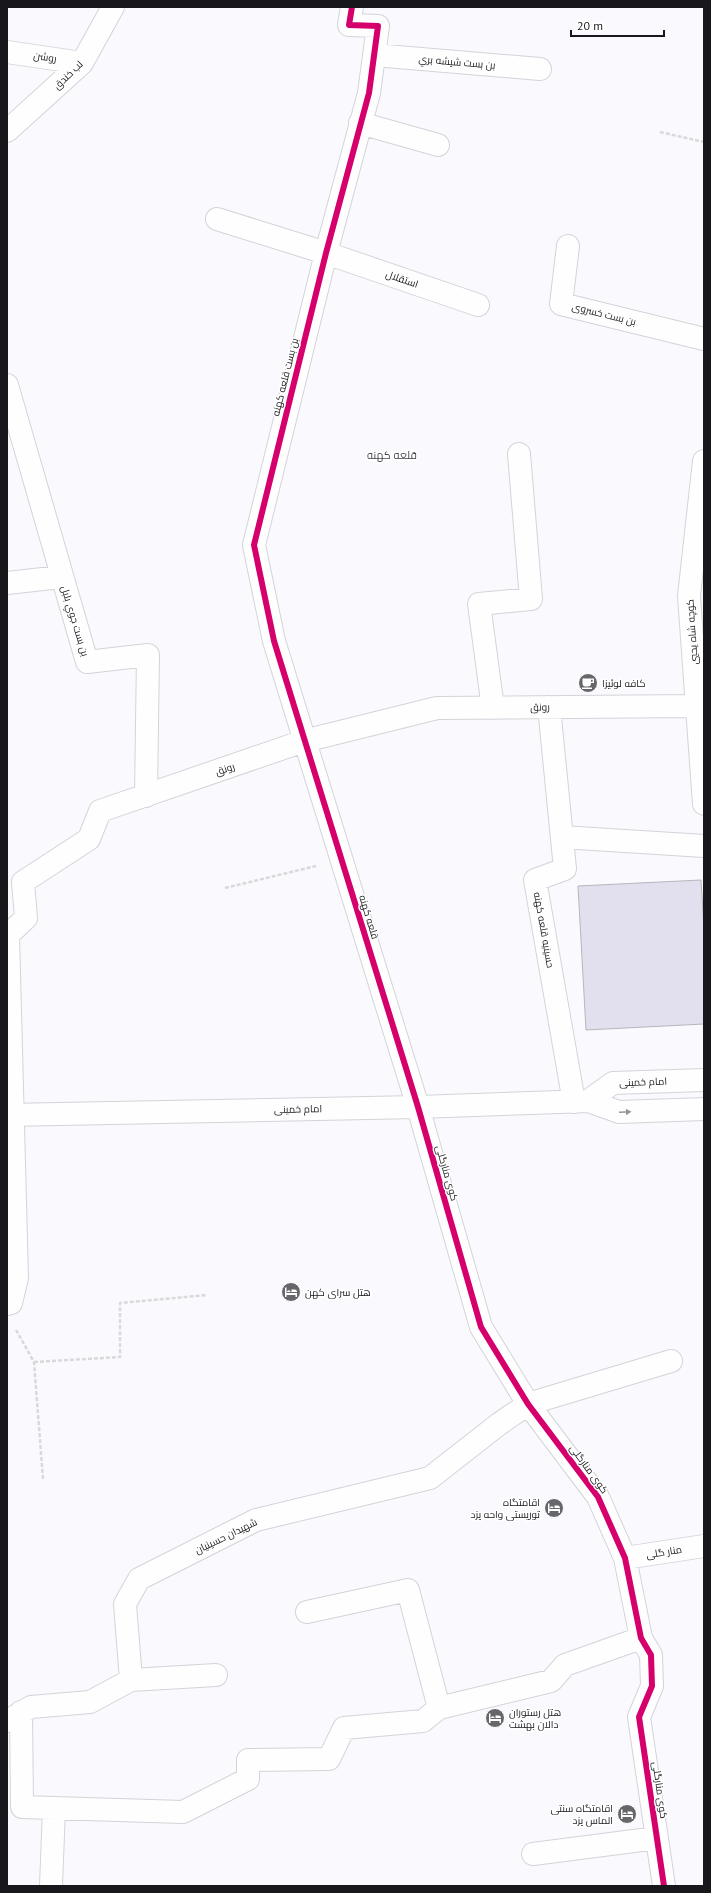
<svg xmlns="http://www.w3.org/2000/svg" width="711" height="1893" viewBox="0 0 711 1893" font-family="'PT Sans',Cairo,sans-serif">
	<rect width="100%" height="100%" fill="#faf9fe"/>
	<path fill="#e2e0ef" stroke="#b7b6bb" d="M701 880 704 928V1024L586 1030 578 886Z"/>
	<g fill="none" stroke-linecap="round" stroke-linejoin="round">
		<g stroke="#d4d3d8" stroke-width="24">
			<path id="minor" d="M352 7 349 25 378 26 369 93 326 253 254 545 274 641 418 1107 481 1327 528 1404 598 1497 625 1558 641 1638 651 1655 652 1686 639 1717 664 1886
				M7 52 82 63
				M374 55 540 69
				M360 123 438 145
				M7 131 82 63 113 7
				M217 219 326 253 478 305
				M568 246 561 304 704 339
				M7 385 87 662 148 655 146 796
				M704 461 689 596 704 804
				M7 583 61 577
				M549 707 565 869 535 880 574 1102
				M493 708 479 604 531 599 519 454
				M562 837 704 846
				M7 1304 11 1303 17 1278 8 935 26 918 23 882 89 839 100 811 304 741 437 708 697 706
				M625 1558 704 1546
				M307 1612 408 1590 439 1708
				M131 1680 216 1675
				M21 1712 22 1807 183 1812 248 1779V1760L329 1759 344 1728 423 1721 439 1708 551 1681 565 1665 641 1638
				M7 1721 31 1707 90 1702 131 1680 125 1604 139 1579 256 1520 430 1478 499 1424 528 1404 671 1361
				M533 1854 657 1838
				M51 1886 54 1808"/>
		</g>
		<g stroke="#d4d3d8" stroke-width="24">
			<path id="major" d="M588 1101 613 1083 704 1080
				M7 1115 418 1107 588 1101 619 1112 704 1109"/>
		</g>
		<path stroke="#d9d9da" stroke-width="2.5" stroke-dasharray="4 2" stroke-linecap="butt" d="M660 132 704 142
			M225 888 316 866
			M16 1330 34 1362 43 1479
			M34 1362 120 1357V1303L207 1295"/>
		<use href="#minor" stroke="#fefeff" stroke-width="22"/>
		<use href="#major" stroke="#fefeff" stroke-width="22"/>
		<g stroke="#fff" stroke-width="8">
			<path id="cycleway" d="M352 7 349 25 378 26 369 93 326 253 254 545 274 641 418 1107 481 1327 528 1404 598 1497 625 1558 641 1638 651 1655 652 1686 639 1717 664 1886"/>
		</g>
		<use href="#cycleway" stroke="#d6006c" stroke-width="6"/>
	</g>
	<defs><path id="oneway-solid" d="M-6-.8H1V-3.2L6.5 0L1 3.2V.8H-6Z"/></defs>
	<use fill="#969698" href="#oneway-solid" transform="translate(625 1112) rotate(-2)"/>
	<defs>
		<g id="cafe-disc" transform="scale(1)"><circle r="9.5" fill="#67666a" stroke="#fff"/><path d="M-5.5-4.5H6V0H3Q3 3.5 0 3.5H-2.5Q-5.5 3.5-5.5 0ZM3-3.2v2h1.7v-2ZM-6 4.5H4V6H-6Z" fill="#fff"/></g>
		<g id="hotel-disc" transform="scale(1)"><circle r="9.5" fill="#67666a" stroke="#fff"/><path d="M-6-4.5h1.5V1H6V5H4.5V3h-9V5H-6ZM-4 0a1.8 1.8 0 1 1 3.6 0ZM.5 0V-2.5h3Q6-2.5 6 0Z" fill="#fff"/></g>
	</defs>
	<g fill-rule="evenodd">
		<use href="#cafe-disc" x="588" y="683"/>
		<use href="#hotel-disc" x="291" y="1292"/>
		<use href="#hotel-disc" x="554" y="1508"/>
		<use href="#hotel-disc" x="495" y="1718"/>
		<use href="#hotel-disc" x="627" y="1814"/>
	</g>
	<g text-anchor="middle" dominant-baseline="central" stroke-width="3" stroke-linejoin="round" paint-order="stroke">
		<g font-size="10" fill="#18171b" stroke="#fff">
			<text transform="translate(45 57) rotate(8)">روشن</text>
			<text transform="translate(457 62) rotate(5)">بن بست شيشه بري</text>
			<text transform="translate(68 75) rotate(-44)">لب خندق</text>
			<text transform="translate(402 279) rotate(19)">استقلال</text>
			<text transform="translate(604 314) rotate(14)">بن بست خسروی</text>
			<text transform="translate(285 377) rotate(-76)">بن بست قلعه کهنه</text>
			<text transform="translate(75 621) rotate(73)">بن بست جوي بلبل</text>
			<text transform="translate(692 632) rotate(-94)">کوچه شاه يحيي</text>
			<text transform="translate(540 707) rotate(-1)">رونق</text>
			<text transform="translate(225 769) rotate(-19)">رونق</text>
			<text transform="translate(369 917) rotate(73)">قلعه کهنه</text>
			<text transform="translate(544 930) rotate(80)">حسينيه قلعه کهنه</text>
			<text transform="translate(643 1082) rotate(-2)">امام خمینی</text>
			<text transform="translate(298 1109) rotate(-1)">امام خمینی</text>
			<text transform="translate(447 1173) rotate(74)">کوی منارگلی</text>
			<text transform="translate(589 1469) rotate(54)">کوی منارگلی</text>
			<text transform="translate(226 1536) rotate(-26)">شهیدان حسینیان</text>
			<text transform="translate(664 1552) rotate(-9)">منار گلی</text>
			<text transform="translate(660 1790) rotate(82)">کوی منارگلی</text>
		</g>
		<g font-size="10" fill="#18171b" stroke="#fff" text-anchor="start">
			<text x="602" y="683">کافه لوئیزا</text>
			<text x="305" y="1292">هتل سرای کهن</text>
			<text x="540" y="1502" text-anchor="end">اقامتگاه<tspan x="540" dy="12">توریستی واحه یزد</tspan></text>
			<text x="509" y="1712">هتل رستوران<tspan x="509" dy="12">دالان بهشت</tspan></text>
			<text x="613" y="1808" text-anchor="end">اقامتگاه سنتی<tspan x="613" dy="12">الماس یزد</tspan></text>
		</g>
		<g font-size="11" fill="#46454e" stroke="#fff">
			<text x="392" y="455">قلعه کهنه</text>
		</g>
	</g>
	<rect width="711" height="1893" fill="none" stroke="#18171b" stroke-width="16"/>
	<path d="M571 30v6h93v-6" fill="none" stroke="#18171b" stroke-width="2"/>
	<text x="577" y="30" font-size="12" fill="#18171b" stroke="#ffffff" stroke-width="3" paint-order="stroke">20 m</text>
</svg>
